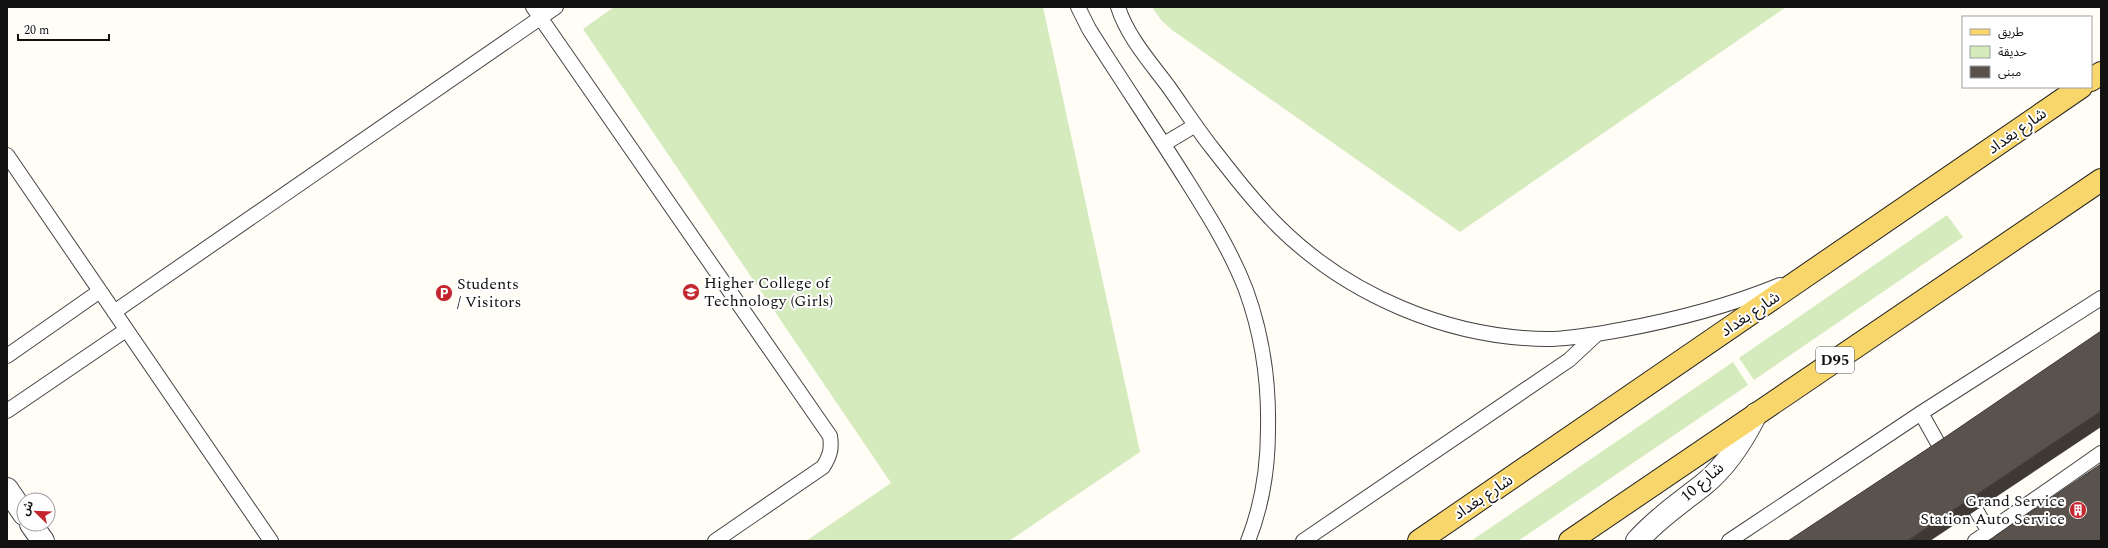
<svg xmlns="http://www.w3.org/2000/svg" width="2108" height="548" viewBox="0 0 2108 548" font-family="Spectral,'Noto Sans Arabic',serif">
	<rect width="100%" height="100%" fill="#fffdf5"/>
	<path fill="#d5ebbd" d="M614 7H1043L1140 452 1009 541H806L891 483 583 29Z
		M1152 7H1786L1460 232 1172 30 1161 20Z
		M1947 215 1963 237 1754 380 1739 358Z
		M1733 362 1748 385 1518 541H1471Z"/>
	<g fill="none" stroke-linecap="round" stroke-linejoin="round">
		<g stroke="#444" stroke-width="16">
			<path id="service" d="M533 7 830 436C832 449 830 456 823 467L715 541
				M1078 7 1089 29C1121 80 1155 130 1187 181 1209 216 1231 251 1246 290 1262 334 1269 382 1268 429 1268 467 1262 506 1248 541
				M1118 7C1127 36 1150 62 1168 86 1183 107 1197 129 1213 149 1234 176 1255 203 1279 227 1349 296 1449 338 1547 339 1571 339 1596 334 1620 330 1675 320 1729 306 1780 285
				M1164 144 1194 126
				M7 155 271 541
				M114 312 556 7
				M7 356 100 291
				M7 411 126 330
				M1921 413 1944 454
				M1976 510 1989 532
				M1303 541 1569 360 1597 334
				M1729 541 1921 413 2101 298
				M1975 541 2101 453"/>
		</g>
		<g stroke="#444" stroke-width="24">
			<path id="minor" d="M7 489 24 514
				M31 524 43 541"/>
		</g>
		<g stroke="#444" stroke-width="24">
			<path id="tertiary" d="M1637 541C1657 519 1680 503 1703 485 1727 466 1743 440 1756 414"/>
		</g>
		<g stroke="#222" stroke-width="24">
			<path id="primary" d="M2091 80 2101 73
				M1419 541 2081 87
				M1570 541 2101 180"/>
		</g>
		<use href="#service" stroke="#fff" stroke-width="14"/>
		<use href="#minor" stroke="#fff" stroke-width="22"/>
		<use href="#tertiary" stroke="#fff" stroke-width="22"/>
		<use href="#primary" stroke="#f9d66b" stroke-width="22"/>
	</g>
	<path fill="#3f3936" d="M2101 411V427L1930 541H1907Z"/>
	<path fill="#5a524d" stroke="#3f3936" d="M2101 331V411L1907 541H1788L1944 438Z
		M2101 464V541H1988Z"/>
	<defs>
		<g id="university-disc" transform="scale(0.9)"><circle r="9.5" fill="#c4262e" stroke="#fff"/><path d="M0-5L7-2L0 1L-7-2ZM-4 1L0 2.5L4 1V4Q0 6-4 4Z" fill="#fff"/></g>
		<g id="parking-disc" transform="scale(0.9)"><circle r="9.5" fill="#c4262e" stroke="#fff"/><path d="M-3.5-5.5H1a3.5 3.5 0 0 1 0 7H-1V5.5H-3.5ZM-1-3.4V-.6H.8a1.4 1.4 0 0 0 0-2.8Z" fill="#fff"/></g>
		<g id="building-disc" transform="scale(0.9)"><circle r="9.5" fill="#c4262e" stroke="#fff"/><path d="M-4-6H4V6H1V3H-1V6H-4ZM-2.5-4.3h1.7v1.8h-1.7ZM.8-4.3h1.7v1.8H.8ZM-2.5-1h1.7V.8h-1.7ZM.8-1h1.7V.8H.8Z" fill="#fff"/></g>
	</defs>
	<g fill-rule="evenodd">
		<use href="#university-disc" x="691" y="292"/>
		<use href="#parking-disc" x="444" y="293"/>
		<use href="#building-disc" x="2078" y="510"/>
	</g>
	<g text-anchor="middle" dominant-baseline="central" stroke-width="4" stroke-linejoin="round" paint-order="stroke">
		<rect fill="#fff" stroke="#585858" stroke-width="1" x="1816" y="347" width="38" height="26" rx="3"/>
		<g font-size="15" font-weight="bold" fill="#111">
			<text x="1835" y="360">D95</text>
		</g>
		<g font-size="16" fill="#111" stroke="#fff">
			<text transform="translate(2017 131) rotate(-35)">شارع بغداد</text>
			<text transform="translate(1750 314) rotate(-34)">شارع بغداد</text>
			<text transform="translate(1702 482) rotate(-41)">شارع 10</text>
			<text transform="translate(1483 497) rotate(-34)">شارع بغداد</text>
		</g>
		<g font-size="16" fill="#111" stroke="#fff" text-anchor="start">
			<text x="704" y="283">Higher College of<tspan x="704" dy="18">Technology (Girls)</tspan></text>
			<text x="457" y="284">Students<tspan x="457" dy="18">/ Visitors</tspan></text>
			<text x="2065" y="501" text-anchor="end">Grand Service<tspan x="2065" dy="18">Station Auto Service</tspan></text>
		</g>
	</g>
	<rect width="2108" height="548" fill="none" stroke="#111111" stroke-width="16"/>
	<rect x="1962" y="16" width="130" height="72" fill="#ffffff" stroke="#a0a0a0"/>
	<rect x="1970" y="29" width="20" height="6" fill="#f9d66b" stroke="#a0a0a0"/>
	<text x="1998" y="36" font-size="12" fill="#111111">طريق</text>
	<rect x="1970" y="46" width="20" height="12" fill="#d5ebbd" stroke="#a0a0a0"/>
	<text x="1998" y="56" font-size="12" fill="#111111">حديقة</text>
	<rect x="1970" y="66" width="20" height="12" fill="#5a524d" stroke="#a0a0a0"/>
	<text x="1998" y="76" font-size="12" fill="#111111">مبنى</text>
	<g transform="translate(36 512) rotate(293)"><circle r="19" fill="#ffffff" stroke="#a0a0a0"/>
	<path d="M0-3L7 15L0 10L-7 15Z" fill="#c4262e"/>
	<text y="-6" font-size="11" font-weight="bold" text-anchor="middle" fill="#111111">ش</text>
	</g>
	<path d="M18 34v6h91v-6" fill="none" stroke="#111111" stroke-width="2"/>
	<text x="24" y="34" font-size="12" fill="#111111" stroke="#ffffff" stroke-width="3" paint-order="stroke">20 m</text>
</svg>
